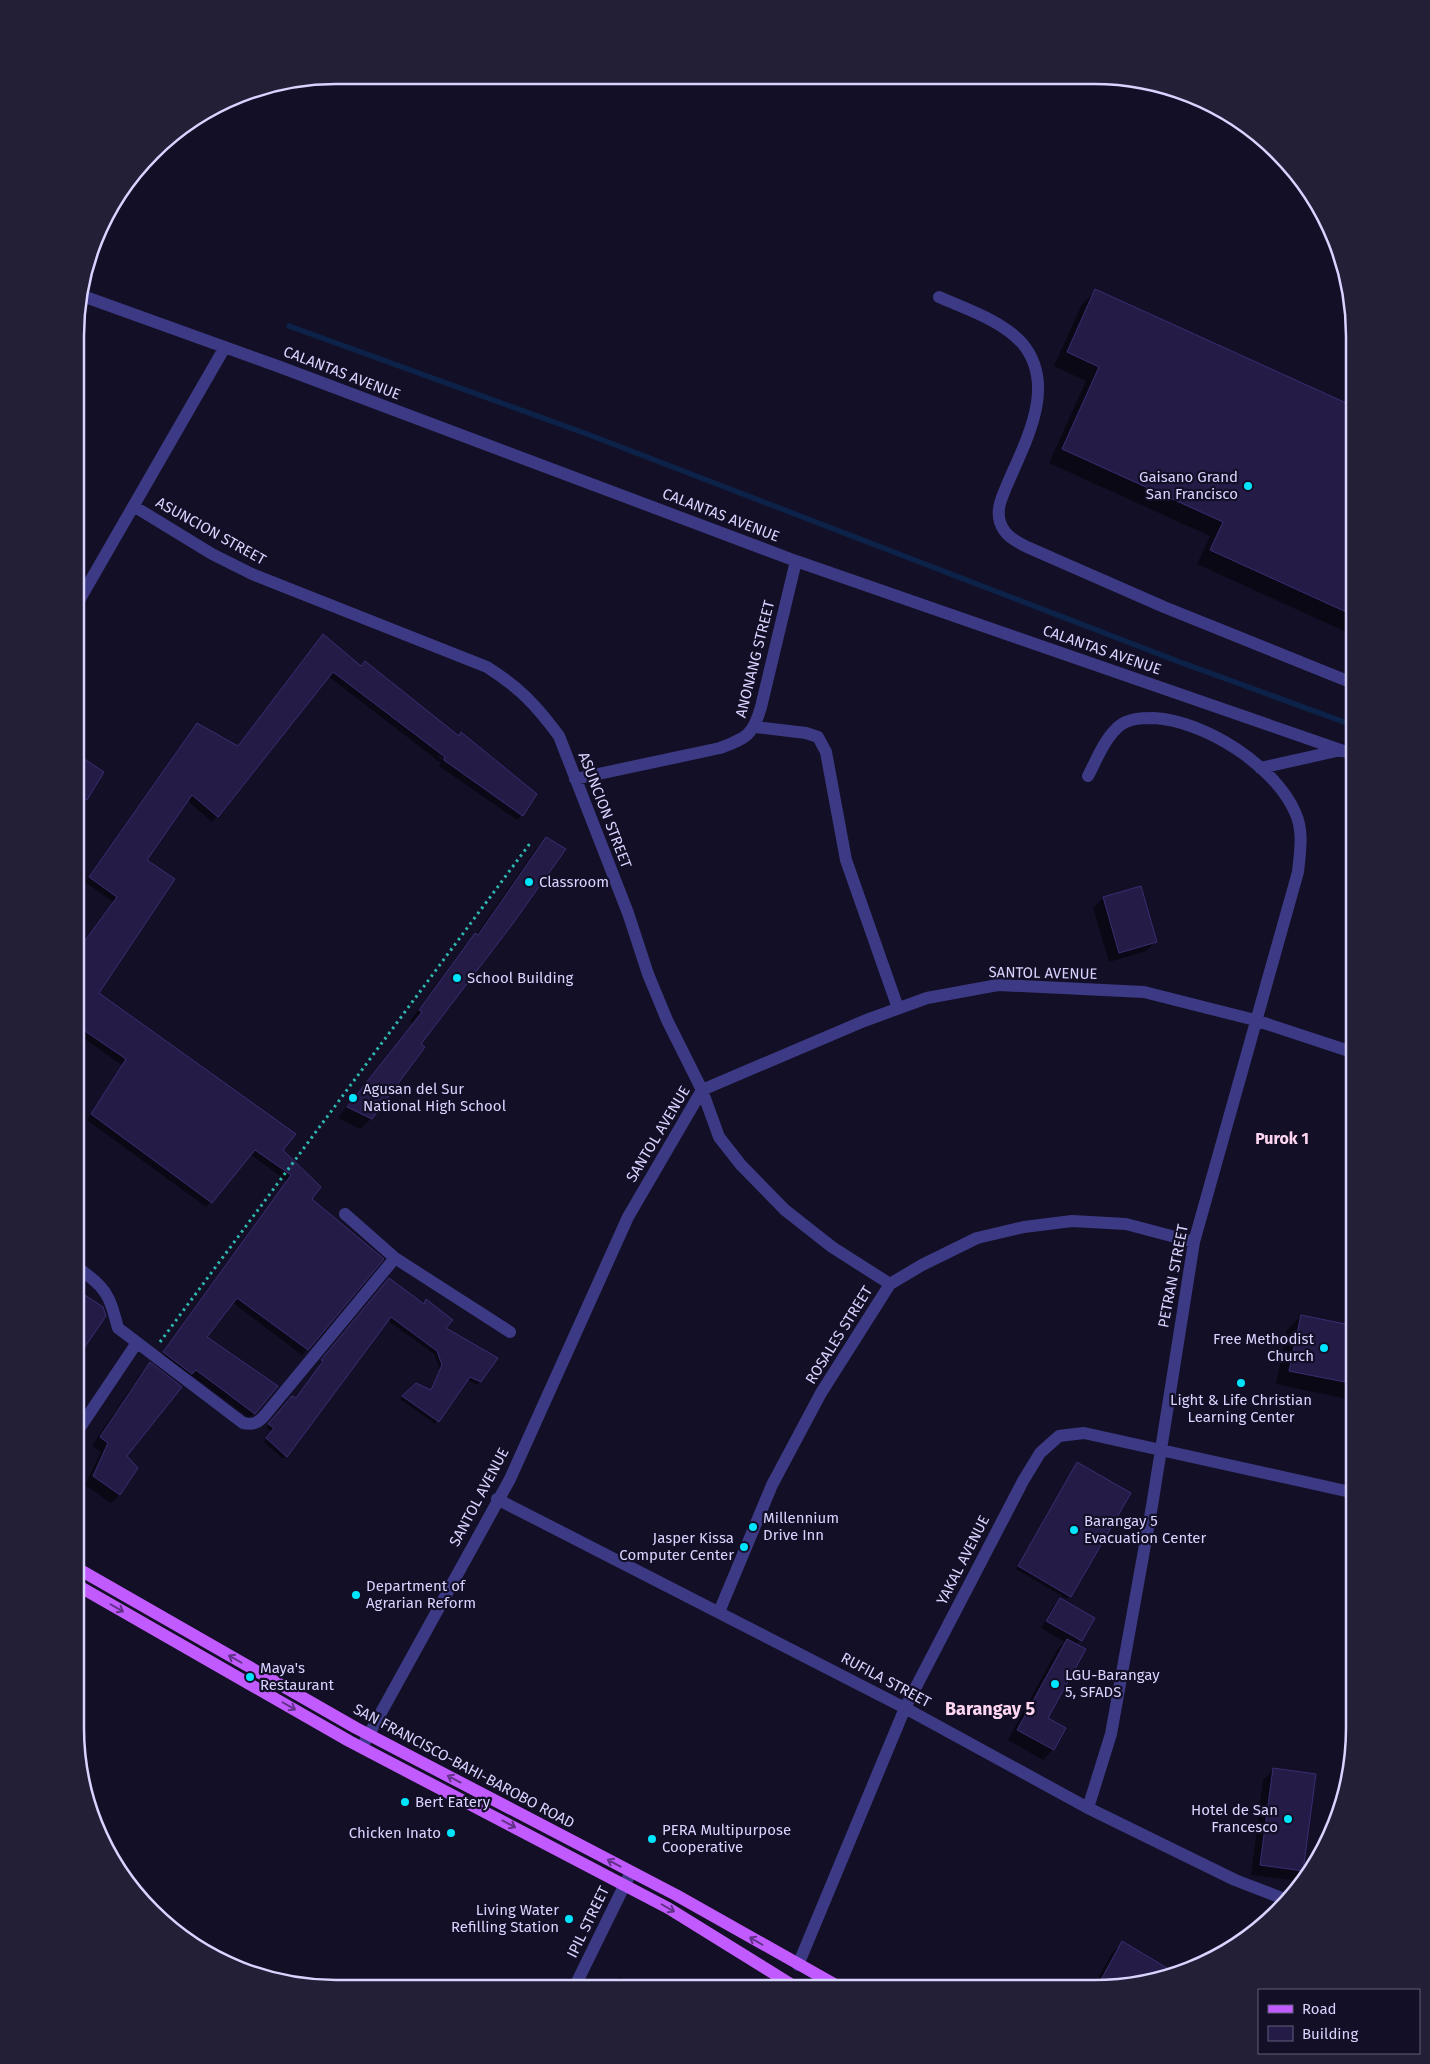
<svg xmlns="http://www.w3.org/2000/svg" width="1430" height="2064" viewBox="0 0 1430 2064" font-family="'Fira Sans',sans-serif">
	<rect width="100%" height="100%" fill="#130f26"/>
	<path fill="#0007" d="M1096 291 1355 408V636L1197 564 1210 536 1049 463 1086 381 1054 366 1082 304Z
		M323 635 523 814 439 755 438 757 521 816 517 820 439 766 441 763 328 676 217 816 212 822 187 800 145 860 97 993 281 1150 310 1199 382 1259 302 1355 232 1302 205 1337 254 1413 249 1418 190 1374 186 1378 159 1358 287 1181 250 1154 206 1207 87 1120 122 1065 76 1033V953L113 902 85 882 192 729 197 724 237 747Z
		M77 756 102 772 86 800 80 806 76 804Z
		M547 839 420 1045 424 1047 371 1119 360 1129 338 1118 413 1023 410 1021 465 945 476 935 536 849Z
		M1140 887 1156 941 1146 951 1109 962 1093 908 1103 898Z
		M386 1283 423 1305 426 1301 444 1328 496 1359 477 1385 467 1379 435 1424 400 1399 416 1385 430 1391 440 1369 434 1354 387 1320 283 1459 264 1442 272 1432 266 1427 289 1400H295L321 1365 319 1364Z
		M76 1291 102 1308 76 1355Z
		M1301 1316 1355 1327V1398L1352 1400 1276 1384 1287 1330Z
		M150 1364 125 1456 136 1468 119 1495 111 1503 85 1485 101 1452 92 1446 142 1372Z
		M1075 1467 1070 1596 1067 1599 1016 1569Z
		M1060 1599 1093 1618 1076 1645 1047 1719 1053 1749 1043 1760 1008 1740 1057 1650 1065 1642 1041 1628 1053 1606Z
		M1274 1769 1302 1870 1292 1880 1251 1875 1263 1780Z
		M1122 1943 1176 1975 1161 1980 1092 1989 1112 1953Z
		M619 1977 639 1988H609Z"/>
	<g fill="none" stroke-linecap="round" stroke-linejoin="round">
		<path stroke="#0c2248" stroke-width="5.5" d="M289 326 587 434 1177 661 1355 726"/>
	</g>
	<path fill="#241b47" stroke="#3b2d73" d="M1095 289 1355 407V616L1210 550 1223 522 1062 449 1099 367 1067 352Z
		M323 634 361 666 365 661 459 736 461 732 537 794 523 816 444 760 445 757 333 672 218 817 192 795 147 860 175 879 99 993 296 1134 283 1150 321 1187 312 1199 384 1259 308 1350 237 1298 207 1337 278 1386 255 1414 196 1370 192 1374 163 1352 291 1175 255 1150 212 1203 91 1114 126 1059 76 1025V953L117 897 89 877 197 723 238 746Z
		M77 754 104 772 87 800 76 793Z
		M546 837 566 849 511 926 421 1044 425 1047 372 1119 347 1107 422 1012 419 1010 475 933 478 935Z
		M1141 886 1157 942 1119 953 1103 897Z
		M389 1278 424 1304 426 1299 453 1320 446 1328 498 1358 481 1382 470 1377 439 1422 402 1396 416 1383 431 1390 442 1365 437 1351 391 1317 287 1457 266 1438 274 1428 268 1424 292 1396 296 1398 323 1361 321 1360Z
		M76 1289 103 1307 106 1316 76 1360Z
		M1301 1315 1355 1326V1384L1289 1371Z
		M150 1362 182 1387 127 1456 138 1468 120 1495 93 1476 108 1443 100 1437Z
		M1077 1462 1131 1493 1071 1597 1018 1566Z
		M1060 1598 1095 1618 1082 1641 1046 1621Z
		M1067 1639 1086 1649 1048 1718 1066 1728 1054 1750 1017 1730Z
		M1273 1768 1316 1774 1303 1871 1260 1865Z
		M1122 1941 1177 1974 1161 1980 1096 1989Z"/>
	<g fill="none" stroke-linecap="round" stroke-linejoin="round">
		<path stroke="#2fb8b0" stroke-width="3" stroke-dasharray="2.5 4" stroke-linecap="butt" d="M160 1342 531 842"/>
		<path stroke="#3d3a85" stroke-width="12" d="M80 295 280 367 796 561 1355 755
			M939 297C966 309 1001 320 1022 343 1058 386 1025 442 1007 485 1002 497 996 509 1000 522 1004 535 1015 541 1027 547L1164 607 1355 684
			M135 507 212 554 252 574 487 667C520 688 536 705 559 736L628 913 648 974 667 1020 702 1090 719 1137 741 1165 785 1210 832 1247 890 1284
			M77 604 225 347
			M755 727 806 733 818 737 826 752 846 860 898 1008
			M1260 768 1341 750
			M575 779 720 748C747 738 753 735 761 707L796 561
			M345 1214 395 1258 510 1332
			M76 1266C107 1290 108 1291 118 1328L243 1423C254 1425 258 1423 265 1415L395 1258
			M75 1435 136 1344
			M497 1499 905 1708 1088 1808 1235 1880 1287 1900
			M719 1612 772 1485 821 1393 890 1284 922 1265 977 1238 1024 1227 1072 1221 1126 1224 1194 1242
			M362 1747 510 1479 628 1217 702 1090 864 1021 927 998 998 985 1144 992 1255 1020 1355 1053
			M1088 1808 1111 1734 1152 1506 1194 1242 1298 872C1300 852 1304 831 1295 812 1274 765 1205 721 1154 718 1142 718 1128 718 1118 727 1104 740 1097 759 1088 776
			M798 1965 905 1708 1023 1481 1040 1453 1059 1436 1084 1433 1355 1493
			M574 1988 631 1872"/>
		<path stroke="#c25bff" stroke-width="12" d="M75 1567 356 1728 676 1895 841 1988
			M75 1584 349 1741 668 1908 797 1988"/>
	</g>
	<defs><path id="oneway-shaft" d="M-6 0H5M1.5-3L5.5 0L1.5 3" fill="none" stroke-width="1.6" stroke-linecap="round" stroke-linejoin="round" transform="scale(1.25)"/></defs>
	<g stroke="#623188">
		<use href="#oneway-shaft" transform="translate(117 1608) rotate(30)"/>
		<use href="#oneway-shaft" transform="translate(235 1659) rotate(-150)"/>
		<use href="#oneway-shaft" transform="translate(289 1706) rotate(30)"/>
		<use href="#oneway-shaft" transform="translate(454 1779) rotate(-152)"/>
		<use href="#oneway-shaft" transform="translate(509 1824) rotate(28)"/>
		<use href="#oneway-shaft" transform="translate(614 1863) rotate(-152)"/>
		<use href="#oneway-shaft" transform="translate(668 1908) rotate(30)"/>
		<use href="#oneway-shaft" transform="translate(756 1941) rotate(-150)"/>
	</g>
	<g fill="#00e5ff" stroke="#130f26" stroke-width="2">
		<circle cx="1248" cy="486" r="5"/>
		<circle cx="529" cy="882" r="5"/>
		<circle cx="457" cy="978" r="5"/>
		<circle cx="353" cy="1098" r="5"/>
		<circle cx="1324" cy="1348" r="5"/>
		<circle cx="1241" cy="1383" r="5"/>
		<circle cx="753" cy="1527" r="5"/>
		<circle cx="1074" cy="1530" r="5"/>
		<circle cx="744" cy="1547" r="5"/>
		<circle cx="356" cy="1595" r="5"/>
		<circle cx="250" cy="1677" r="5"/>
		<circle cx="1055" cy="1684" r="5"/>
		<circle cx="405" cy="1802" r="5"/>
		<circle cx="1288" cy="1819" r="5"/>
		<circle cx="451" cy="1833" r="5"/>
		<circle cx="652" cy="1839" r="5"/>
		<circle cx="569" cy="1919" r="5"/>
	</g>
	<g text-anchor="middle" dominant-baseline="central" stroke-width="4.5" stroke-linejoin="round" paint-order="stroke">
		<g font-size="15" fill="#d9d4ff" stroke="#130f26">
			<text transform="translate(342 373) rotate(21)">CALANTAS AVENUE</text>
			<text transform="translate(721 515) rotate(21)">CALANTAS AVENUE</text>
			<text transform="translate(211 531) rotate(29)">ASUNCION STREET</text>
			<text transform="translate(1102 650) rotate(19)">CALANTAS AVENUE</text>
			<text transform="translate(755 659) rotate(-76)">ANONANG STREET</text>
			<text transform="translate(605 810) rotate(69)">ASUNCION STREET</text>
			<text transform="translate(1043 973) rotate(1)">SANTOL AVENUE</text>
			<text transform="translate(658 1134) rotate(-59)">SANTOL AVENUE</text>
			<text transform="translate(1173 1276) rotate(-79)">PETRAN STREET</text>
			<text transform="translate(839 1335) rotate(-58)">ROSALES STREET</text>
			<text transform="translate(479 1497) rotate(-62)">SANTOL AVENUE</text>
			<text transform="translate(963 1560) rotate(-63)">YAKAL AVENUE</text>
			<text transform="translate(886 1680) rotate(28)">RUFILA STREET</text>
			<text transform="translate(464 1766) rotate(28)">SAN FRANCISCO-BAHI-BAROBO ROAD</text>
			<text transform="translate(588 1922) rotate(-64)">IPIL STREET</text>
		</g>
		<g font-size="15" fill="#d9d4ff" stroke="#130f26" text-anchor="start">
			<text x="1238" y="477" text-anchor="end">Gaisano Grand<tspan x="1238" dy="17">San Francisco</tspan></text>
			<text x="539" y="882">Classroom</text>
			<text x="467" y="978">School Building</text>
			<text x="363" y="1089">Agusan del Sur<tspan x="363" dy="17">National High School</tspan></text>
			<text x="1314" y="1339" text-anchor="end">Free Methodist<tspan x="1314" dy="17">Church</tspan></text>
			<text x="1241" y="1400" text-anchor="middle">Light &amp; Life Christian<tspan x="1241" dy="17">Learning Center</tspan></text>
			<text x="763" y="1518">Millennium<tspan x="763" dy="17">Drive Inn</tspan></text>
			<text x="1084" y="1521">Barangay 5<tspan x="1084" dy="17">Evacuation Center</tspan></text>
			<text x="734" y="1538" text-anchor="end">Jasper Kissa<tspan x="734" dy="17">Computer Center</tspan></text>
			<text x="366" y="1586">Department of<tspan x="366" dy="17">Agrarian Reform</tspan></text>
			<text x="260" y="1668">Maya's<tspan x="260" dy="17">Restaurant</tspan></text>
			<text x="1065" y="1675">LGU-Barangay<tspan x="1065" dy="17">5, SFADS</tspan></text>
			<text x="415" y="1802">Bert Eatery</text>
			<text x="1278" y="1810" text-anchor="end">Hotel de San<tspan x="1278" dy="17">Francesco</tspan></text>
			<text x="662" y="1830">PERA Multipurpose<tspan x="662" dy="17">Cooperative</tspan></text>
			<text x="441" y="1833" text-anchor="end">Chicken Inato</text>
			<text x="559" y="1910" text-anchor="end">Living Water<tspan x="559" dy="17">Refilling Station</tspan></text>
		</g>
		<g font-size="16" font-weight="bold" fill="#ffd6f0" stroke="#130f26">
			<text x="1282" y="1138">Purok 1</text>
		</g>
		<g font-size="18" font-weight="bold" fill="#ffd6f0" stroke="#130f26">
			<text x="990" y="1709">Barangay 5</text>
		</g>
	</g>
	<path d="M0 0H1430V2064H0ZM336 84H1094A252 252 0 0 1 1346 336V1728A252 252 0 0 1 1094 1980H336A252 252 0 0 1 84 1728V336A252 252 0 0 1 336 84Z" fill="#231f37" fill-rule="evenodd"/>
	<path fill="none" stroke="#d9d4ff" stroke-width="2.5" d="M336 84H1094A252 252 0 0 1 1346 336V1728A252 252 0 0 1 1094 1980H336A252 252 0 0 1 84 1728V336A252 252 0 0 1 336 84Z"/>
	<rect x="1258" y="1989" width="162" height="65" fill="#130f26" stroke="#625e7d"/>
	<rect x="1268" y="2005" width="25" height="8" fill="#c25bff" stroke="#625e7d"/>
	<text x="1302" y="2014" font-size="15" fill="#d9d4ff">Road</text>
	<rect x="1268" y="2026" width="25" height="15" fill="#241b47" stroke="#625e7d"/>
	<text x="1302" y="2039" font-size="15" fill="#d9d4ff">Building</text>
</svg>
